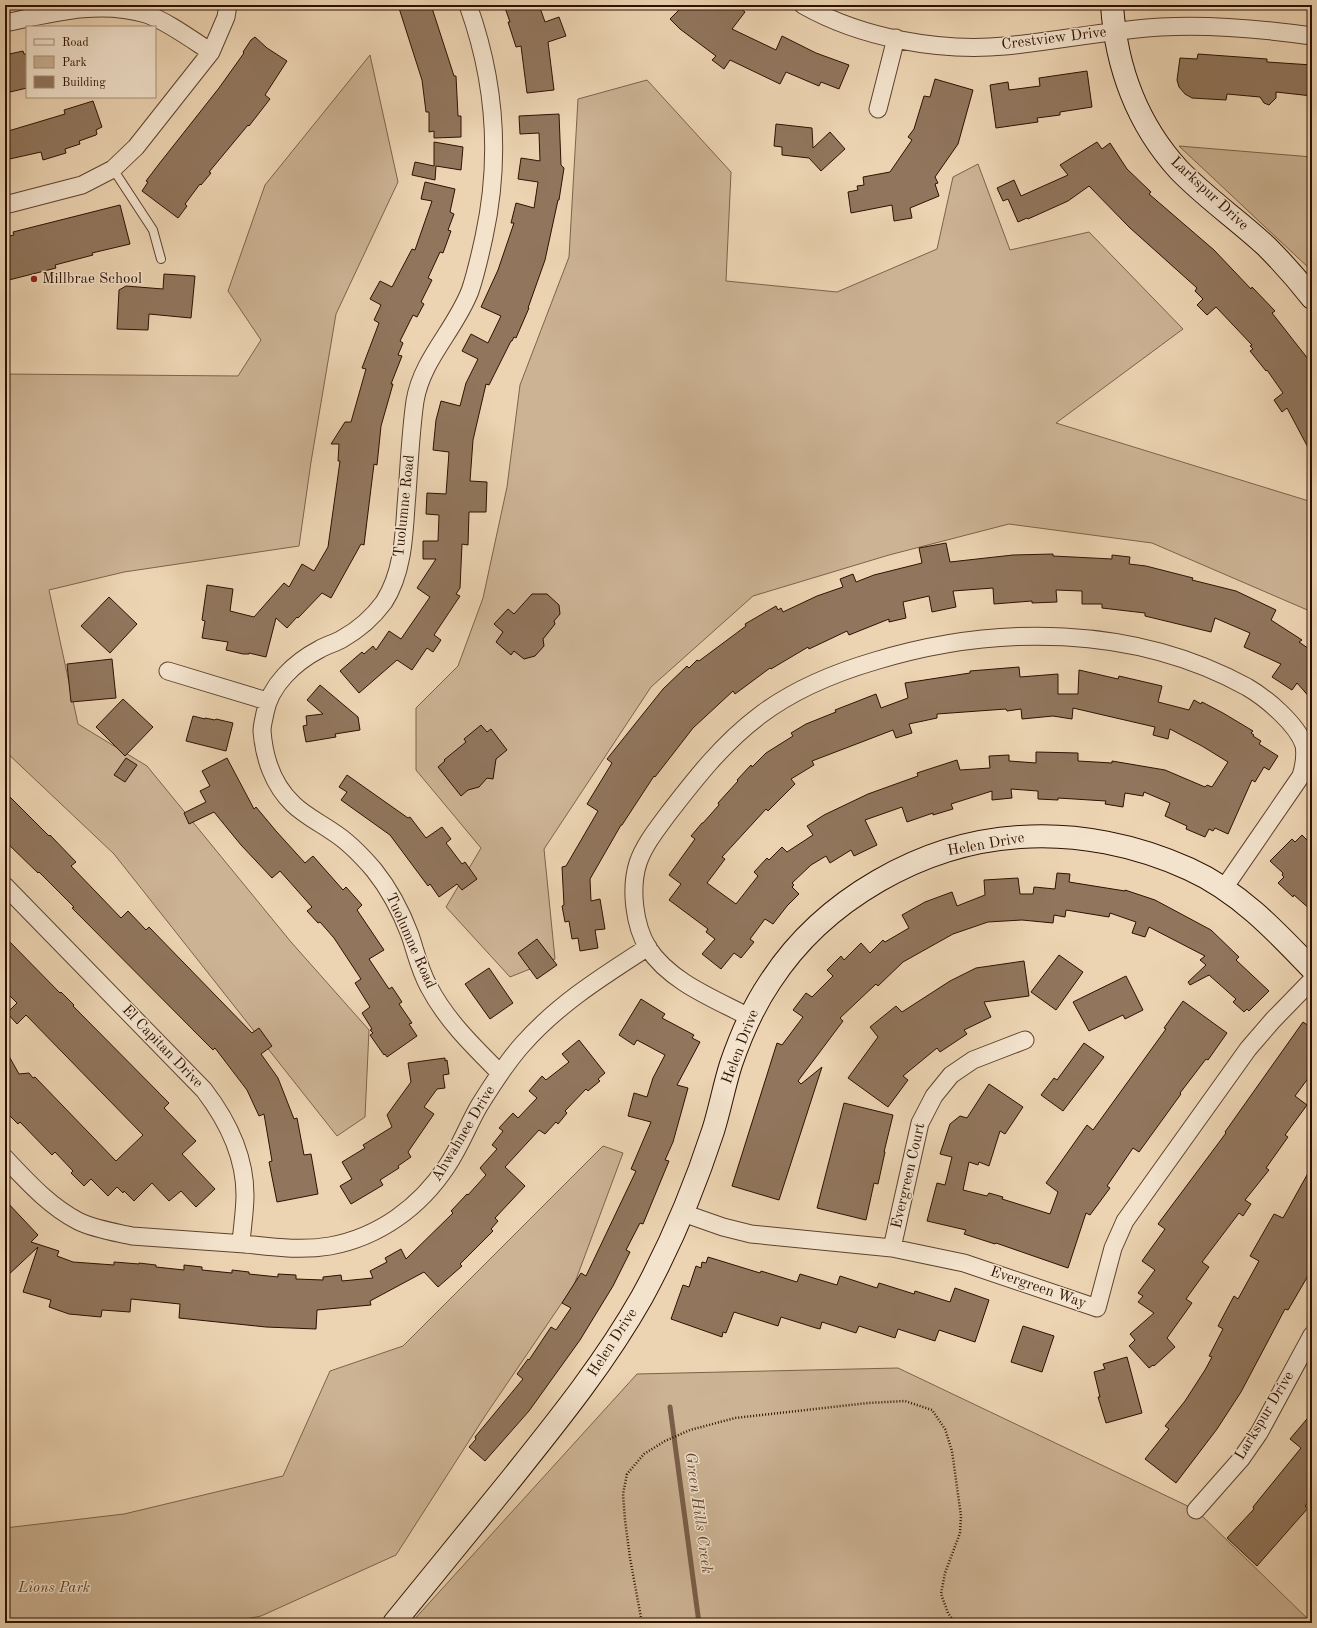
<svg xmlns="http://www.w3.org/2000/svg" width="1317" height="1628" viewBox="0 0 1317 1628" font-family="'Old Standard TT',serif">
	<rect width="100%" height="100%" fill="#ecd4b2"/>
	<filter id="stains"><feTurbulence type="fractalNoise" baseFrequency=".005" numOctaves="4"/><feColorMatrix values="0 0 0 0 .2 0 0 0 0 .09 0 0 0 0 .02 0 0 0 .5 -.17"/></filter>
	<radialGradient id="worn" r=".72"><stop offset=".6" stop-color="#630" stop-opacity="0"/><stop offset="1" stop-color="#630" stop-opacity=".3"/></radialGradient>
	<path fill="#ccb394" stroke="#7d624a" d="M370 55 398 182 336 314 311 462 299 546 124 572 49 590 78 724 147 766 291 942 369 1030 365 1117 337 1136 114 854 5 751V374L238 376 261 340 228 291 265 185Z
		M647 80 731 172 726 281 837 292 937 249 953 177 978 164 1010 250 1089 232 1183 329 1056 423 1312 502V612L1152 543 1009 524 889 555 753 596 651 687 544 849 555 959 510 977 446 907 481 848 416 770V708L458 666 483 598 507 487 520 385 569 257 578 99Z
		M1179 146 1312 157V271Z
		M603 1146 623 1153 574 1285 485 1416 396 1555 261 1616 227 1623H5V1528L124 1514 283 1476 330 1371 403 1346Z
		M898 1368 1196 1510 1312 1623H411L637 1374Z"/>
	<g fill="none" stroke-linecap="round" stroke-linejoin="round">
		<path stroke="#795e47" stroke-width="5" d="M670 1407 699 1623"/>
	</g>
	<path fill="#91765d" stroke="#2e1101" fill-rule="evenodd" d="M398 5H431L454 76H456L458 116H461V137L434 138V131L429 132V112H426L422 80Z
		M504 5H539L545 22 559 17 566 36 548 42 554 90 527 93 521 46 516 47 508 22H510Z
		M684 5H736L745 12 732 29 776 50 782 36 816 53 849 65 839 89 821 82 819 86 786 72 780 84 730 60 724 69 712 60 716 56 680 29 670 19Z
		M255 37 267 48 287 61 265 95 270 99 249 126 248 125 209 172 211 173 201 185 200 184 185 204 187 206 178 218 142 191 148 182 146 181 159 164 219 88 244 53 243 52 251 40Z
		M23 51 24 54H27V88L10 92 5 70V55Z
		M1198 54 1267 59V62L1312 65V96L1276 92V98L1269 105 1264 103 1260 97 1227 94 1226 100 1192 98 1185 94 1179 87 1177 80 1180 58 1197 59Z
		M1087 71 1092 107 1060 112V115L1037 118 1038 122 996 128 990 85 1008 82 1009 90 1040 86 1039 78Z
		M935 79 973 90 958 144 935 177 938 183 935 184 939 196 910 208 912 218 894 221 892 205 851 213 848 192 858 190 857 186 864 185 863 177 890 172 912 140 908 137 914 129 924 96 930 97Z
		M93 101 102 127 96 130 97 134 96 135 79 141 80 144 65 149 66 153 43 160 41 152 5 160V132L65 114 64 110Z
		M559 114 561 165 564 168 559 200H558L545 260 528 308H529L516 338 514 337 512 341H511L489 385 486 384 473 440 470 481 487 482 486 512H469L468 545 462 544 460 588 456 594 460 596 434 635 441 640 433 652 427 648 412 670 397 660 359 693 340 671 362 652 364 654 373 646 376 650 389 631 401 639 430 597 417 588 436 559H423V541H438L439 515 426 514 427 493 446 494 449 452 433 450 436 420 441 401 460 406 466 383 478 359 462 351 471 334 488 343 501 316 481 307 498 270 514 223H511L516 203 534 208 538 182 518 179 521 158 540 161 539 133 520 134 519 116Z
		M776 124 812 128 813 148 830 132 845 149 821 171 809 158 782 155V147L774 146Z
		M434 142 463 147 461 170 436 166 435 180 412 175 415 162 434 166Z
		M1097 142 1102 149 1110 143 1127 169 1151 192 1149 194 1214 250 1251 289 1252 287 1275 311 1272 313 1312 364V455L1287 408 1282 412 1274 400 1283 393 1267 370 1266 371 1250 351 1253 349 1250 346 1252 345 1217 308 1216 307 1207 315 1197 305 1203 299 1195 291 1197 288 1129 227 1089 186 1068 201 1028 219 1027 218 1018 222 1008 199 1003 201 997 188 1014 180 1021 196 1068 175 1060 165Z
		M425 182 455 189 450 212 454 214 448 230 451 231 443 253 440 252 428 278 432 280 421 302 424 304 417 317 413 315 400 341 403 343 398 355 402 356 391 384H393L381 426 377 465 374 464 364 545 361 544 331 598 322 593 298 618 297 617 287 628 276 618 266 657 249 653V654H243L226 650 228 642 202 638 205 621 202 620 207 585 233 589 230 611 254 617 284 583 289 587 302 564 314 571 328 547 340 461H338L339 444H331L345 422H351L366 369 362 368 379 323 374 320 381 305 370 299 380 281 392 287 412 249 415 250 432 201 421 199Z
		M120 205 130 244 92 253 93 255 55 265 56 268 5 281V237L14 235 13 232Z
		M164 274 195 276 191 318 149 314 148 330 117 329 119 290 126 286 163 289Z
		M946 543 950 562 1013 555 1053 554V556L1112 559V555L1130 557 1129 564 1146 566 1193 578 1192 580 1236 591 1276 610 1271 620 1302 640 1299 642 1312 651V700L1297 683 1292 690 1272 677 1281 664 1244 647 1250 633 1215 618 1211 632 1145 616V613L1102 608V604H1082V591L1056 590 1057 602 1032 603V601L994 604 993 588 953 591 956 607 932 612 929 596 903 602 906 618 889 622V619L849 635 847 631 809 649 808 647 771 669 770 668 735 694 733 691 693 728 655 777 654 776 622 825H621L590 879 591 901 600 899 605 929 595 930 598 948 580 951 578 938 572 939 569 921 565 922 562 906 564 905 562 867 566 866 598 811 587 804 612 763 607 759 663 689 687 666 689 668 697 660 699 661 746 626 745 624 776 606 778 610 781 608 783 612 817 596 843 587 840 579 853 574 856 582 874 575 922 563 919 548Z
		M532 594H547L559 605 560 614 554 621 555 624 543 639 544 646 535 656 524 659 514 651 511 655 496 642 503 632 494 624 508 609 514 614Z
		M109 597 137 624 110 653 81 626Z
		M112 659 116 698 71 702 67 664Z
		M1019 667 1020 677 1058 674V694H1078L1079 670 1118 679 1119 676 1162 686 1158 702 1189 710 1194 700 1201 704 1202 702 1223 713 1253 731 1251 733 1254 735 1253 736 1261 741 1259 744 1278 756 1269 770 1264 767 1255 782 1252 780 1228 834 1215 828 1213 831 1209 829 1205 837 1186 829 1187 826 1165 816 1170 803 1144 792 1143 796 1125 793 1123 807 1105 804 1106 801 1058 798V800L1038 799V791L1011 789 1012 798 992 800V791L951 804 953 809 933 815V813L907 822 902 807 865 820 877 845 854 856 851 850 830 863 826 856 811 865 792 883 794 885 792 887 799 894 787 906 773 924 765 919 750 939 754 942 741 958 734 953 721 969 702 954 715 939 706 932 708 929 669 900 681 884 669 875 695 839 691 836 702 823H703L719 805 718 803 738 781 737 780 751 765 752 767 766 753 793 736 791 733 806 724 836 712 835 710 876 694 881 708 908 698 905 683 970 673V671ZM1073 708 1155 727 1153 735 1168 739 1170 729 1202 746 1228 762 1212 787 1207 785 1205 787 1165 770 1112 761V763L1078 761V753L1036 752V763L1009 761V755L989 756 990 768 960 770 957 760 917 773 918 776 868 794 824 815 807 826 813 835 787 852 782 847 769 860 767 858 754 872 758 876 736 904 707 883 725 859 722 857 766 809 768 811 795 784 791 779 814 765 812 761 893 730 896 738 912 733 909 724 937 718V714L1006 709 1007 711 1021 709 1022 719 1053 716 1072 719Z
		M320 685 358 717 360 730 335 734 336 737 306 742 303 726 307 725 306 716 323 714 307 700Z
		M123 699 153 727 125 756 96 727Z
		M193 716 205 719V718L215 720 216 719 233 723 226 751 186 741Z
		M481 725 487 732 491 729 507 750 496 759 493 779 487 778 479 787 468 790 461 796 438 767 445 761 444 760 466 742 464 739Z
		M126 758 137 765 125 782 114 775Z
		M227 758 254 809 256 807 276 831 305 863 313 856 343 890 346 887 362 905 357 910 384 950 369 959 389 989 392 987 402 1002 399 1004 412 1023 409 1024 417 1036 387 1057 385 1054 384 1055 370 1035 373 1033 370 1030 372 1029 362 1013 370 1007 355 983 361 979 334 938 320 922 318 923 307 911 312 907 280 871 272 878 241 845 214 812 189 824 184 813 206 802 200 791 210 786 202 771Z
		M347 775 408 818 410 817 426 838 442 827 451 839 446 843 462 864 465 862 477 879 462 890 457 884 439 897 430 884 428 886 390 835 341 800 347 792 339 787Z
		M5 792 49 836 50 835 76 862 71 866 121 918 128 911 146 930 149 927 252 1033 259 1028 272 1046 261 1054 278 1078 294 1119 297 1118 304 1155 311 1154 318 1194 277 1202 269 1162 272 1161 264 1114 259 1116 247 1090 215 1048 213 1050 72 908 74 907 39 872 38 873 5 841Z
		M1302 835 1312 845V911L1294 895 1293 897 1278 883 1284 877 1282 875 1283 873 1270 861 1292 839 1295 842Z
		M1057 873 1070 874 1069 882 1125 891V890L1155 900 1211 930 1239 957 1236 960 1269 991 1249 1011 1247 1009 1244 1012 1233 1002 1236 999 1209 975 1190 985 1188 982 1206 965 1200 960 1205 956 1149 927 1145 937 1132 933 1136 922 1110 913 1109 917 1066 910 1065 917 1054 915 1053 923 1022 920 988 922 953 934 903 962 878 986 876 984 840 1018 843 1021 798 1081 801 1084 822 1067 779 1200 732 1186 777 1043 782 1045 803 1017 793 1010 806 993 812 997 833 976 827 970 841 956 844 960 861 943 870 953 883 940 885 942 909 928 902 915 925 902 952 892 957 906 985 895 984 880 1018 878 1020 894H1033L1034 887 1055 889Z
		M5 937 60 993 61 992 74 1005 73 1006 169 1103 164 1108 196 1141 182 1154 215 1189 196 1207 181 1191 169 1201 152 1183 134 1201 124 1191 123 1193 117 1187 108 1196 91 1179 84 1186 71 1173 73 1171 55 1152 52 1155 20 1122 18 1124 5 1111V1049L19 1074 29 1073 33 1078 35 1077 116 1161 143 1135 26 1015 17 1024 7 1013 17 1003 5 991Z
		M537 939 557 965 537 979 518 953Z
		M1059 955 1083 972 1056 1010 1031 992Z
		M1024 961 1029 996 984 1002 991 1017 964 1030 967 1034 940 1052 937 1048 903 1076 908 1080 888 1107 848 1078 878 1037 870 1027 896 1006 902 1012 950 981 976 968Z
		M489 968 513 1003 490 1019 465 984Z
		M1126 976 1143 1010 1125 1019 1123 1015 1089 1031 1073 1002Z
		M641 999 665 1014 662 1018 694 1035 692 1038 700 1042 677 1085 688 1088 673 1142 665 1160 669 1161 643 1224 640 1223 626 1250 630 1252 613 1286 580 1340 529 1411 485 1461 469 1447 476 1439 475 1437 523 1379 517 1374 528 1359 529 1360 551 1327 556 1330 571 1308 562 1303 581 1273 586 1276 636 1171 631 1169 651 1122 628 1116 634 1093 647 1097 653 1078 665 1055 637 1040 634 1045 619 1035Z
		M1183 1001 1227 1033 1208 1060 1206 1059 1180 1093 1181 1094 1139 1152 1133 1148 1107 1186 1110 1188 1090 1215 1086 1213 1068 1268 996 1243 995 1244 964 1234 966 1230 927 1221 937 1183 945 1185 952 1157 940 1154 950 1124 960 1116 967 1118 989 1084 1023 1107 1005 1134 1000 1131 989 1166 979 1162 978 1165 969 1162 963 1190 987 1196 989 1193 1003 1197 1002 1199 1050 1214 1058 1192 1046 1183 1087 1125 1093 1130 1166 1029 1164 1028Z
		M1303 1022 1312 1028V1073L1295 1096 1307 1105 1285 1135 1288 1137 1266 1168 1269 1170 1245 1200 1251 1204 1243 1216 1239 1213 1202 1262 1209 1267 1186 1299 1192 1303 1167 1338 1175 1347 1154 1366 1153 1365 1149 1368 1129 1346 1135 1340 1130 1334 1154 1313 1138 1302 1143 1296 1138 1293 1155 1270 1142 1261 1165 1229 1158 1224 1226 1133 1225 1132Z
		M579 1040 605 1073 598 1079 600 1081 588 1091 586 1089 565 1111 567 1113 558 1124 556 1122 545 1134 539 1130 505 1167 525 1186 495 1218 498 1221 491 1229 493 1231 460 1264 462 1266 438 1287 424 1272 370 1301 371 1305 317 1310 316 1329 266 1327 179 1318 180 1304 131 1299 130 1312 102 1310 101 1317 69 1314 49 1307 51 1300 23 1292 38 1247 5 1278V1200L38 1235 31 1242 59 1251 57 1256 73 1262 114 1265V1262L139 1264V1263L156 1265V1267L184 1270V1265L202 1267V1270L232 1273V1270L249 1272V1274L278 1277V1274L296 1275V1279L323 1280V1277L341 1275 342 1281 373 1278 370 1271 387 1262 385 1258 401 1249 406 1259 453 1213 451 1211 467 1194 468 1195 486 1175 480 1168 497 1149 492 1145 503 1131 499 1128 513 1113 518 1118 537 1098 529 1091 542 1076 546 1080 569 1062 562 1054Z
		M1084 1043 1104 1057 1063 1111 1041 1095 1054 1078 1057 1080Z
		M445 1058V1061L447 1060 449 1074 443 1075 445 1088 437 1089 424 1107 434 1114 408 1152 411 1157 398 1166 399 1168 380 1180 383 1185 351 1204 340 1186 352 1179 342 1162 365 1148 363 1145 392 1127 387 1115 411 1082 408 1063Z
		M844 1103 893 1115 884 1152H885L878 1184 874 1183 866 1220 817 1208Z
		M1312 1166V1269L1288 1310 1285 1309 1241 1392 1217 1429 1176 1483 1145 1459 1169 1429 1165 1426 1185 1401 1205 1370 1212 1357 1209 1356 1223 1329 1218 1326 1234 1296 1238 1299 1259 1261 1250 1256 1274 1214 1283 1218Z
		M708 1257 760 1273 761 1271 797 1282 800 1274 837 1285 840 1276 877 1288 879 1283 914 1294 915 1291 950 1302 955 1288 989 1300 975 1342 939 1330 935 1341 898 1329 895 1338 859 1326 856 1333 822 1322 820 1329 816 1328 781 1317 778 1326 734 1312 726 1333 723 1332 722 1337 671 1319 683 1285 689 1287 696 1266 701 1268 702 1262 706 1263Z
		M1023 1326 1054 1336 1042 1372 1011 1362Z
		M1127 1357 1142 1413 1106 1423 1098 1397H1100L1094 1372 1105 1369 1103 1364Z
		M1312 1413V1498L1305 1506 1308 1508 1257 1566 1227 1538 1254 1509 1253 1507 1301 1448 1290 1439Z"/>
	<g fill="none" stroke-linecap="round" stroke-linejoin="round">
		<g stroke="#5e422d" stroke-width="10">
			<path id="lane" d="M113 169 153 230 161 259"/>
		</g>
		<g stroke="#5e422d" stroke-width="19">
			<path id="street" d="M468 5C495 80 501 159 484 237 480 255 476 274 470 291 455 330 422 359 415 401 410 436 409 472 406 506 404 539 402 574 384 602 373 617 358 630 342 639 335 643 327 645 320 649 295 662 270 685 265 713 264 719 262 725 262 731 264 757 273 785 293 804 304 815 320 823 333 832 349 842 362 856 374 870 390 890 401 911 410 935 416 953 420 971 429 987 446 1020 474 1047 500 1073
				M803 5C861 38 939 52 1005 46 1057 41 1109 30 1161 27 1212 24 1262 29 1312 36
				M5 23C52 13 99 0 146 14 165 20 194 41 211 52
				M878 109 896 38
				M5 205 82 185 113 169 136 147 211 52 226 17 228 5
				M168 671 267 701
				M5 886 204 1090C227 1120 245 1155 245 1195 245 1211 242 1228 241 1244
				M749 1017C715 999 670 982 648 948 634 925 630 888 638 863 644 845 657 829 668 814 695 779 723 743 759 716 793 690 834 673 875 661 996 624 1134 625 1247 687 1266 698 1297 724 1304 745 1306 756 1304 766 1301 776L1224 888
				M5 1158C27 1181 49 1206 78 1221 94 1229 114 1232 132 1236 170 1239 207 1241 245 1244 273 1247 301 1251 330 1246 379 1237 420 1207 447 1166 460 1147 468 1125 479 1106 492 1085 506 1063 522 1045 558 1004 603 976 648 947
				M683 1213 723 1227 751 1234 892 1248 964 1263 1097 1308 1113 1248 1125 1221 1248 1049 1273 1020 1312 980
				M892 1248 920 1123 934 1096 951 1075 973 1060 1025 1040
				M1196 1510 1241 1459 1259 1433 1312 1335"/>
		</g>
		<g stroke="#2e1101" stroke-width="24">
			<path id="secondary" d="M1112 5C1116 66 1137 124 1179 170 1206 198 1238 220 1266 246 1282 262 1298 280 1312 298
				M394 1623C432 1576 470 1530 508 1483 556 1423 604 1364 642 1297 671 1244 694 1189 713 1131 720 1109 724 1086 731 1064 741 1035 753 1007 770 982 823 900 922 843 1020 837 1077 833 1136 845 1189 869 1238 891 1275 930 1312 969"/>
		</g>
		<path stroke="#2e1101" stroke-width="2.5" stroke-dasharray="1 2" stroke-linecap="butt" d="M642 1623 630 1558 625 1520 623 1494 627 1474 644 1454 665 1441 690 1430 735 1418 868 1403 905 1401 932 1410 945 1429 952 1451 961 1516 960 1533 945 1573 941 1594 948 1613 955 1623"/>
		<use href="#lane" stroke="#f3e3cd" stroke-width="8"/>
		<use href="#street" stroke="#f3e3cd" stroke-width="17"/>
		<use href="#secondary" stroke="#f3e3cd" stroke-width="22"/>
	</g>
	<circle fill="#8f2418" stroke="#f3e3cd" stroke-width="1.5" cx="34" cy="279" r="4"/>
	<g text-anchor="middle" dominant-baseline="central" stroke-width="3" stroke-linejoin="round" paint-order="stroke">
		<g font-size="15" fill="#2e1101" stroke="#f3e3cd">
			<text transform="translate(1054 39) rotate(-7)">Crestview Drive</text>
			<text transform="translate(1209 194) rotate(43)">Larkspur Drive</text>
			<text transform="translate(405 506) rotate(-84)">Tuolumne Road</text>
			<text transform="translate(986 845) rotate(-10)">Helen Drive</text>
			<text transform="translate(410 941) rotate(66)">Tuolumne Road</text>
			<text transform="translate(162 1047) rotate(46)">El Capitan Drive</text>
			<text transform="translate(741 1047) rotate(-69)">Helen Drive</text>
			<text transform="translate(464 1134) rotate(-59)">Ahwahnee Drive</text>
			<text transform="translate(909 1176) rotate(-77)">Evergreen Court</text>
			<text transform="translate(1038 1288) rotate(19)">Evergreen Way</text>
			<text transform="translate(613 1343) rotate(-57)">Helen Drive</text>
			<text transform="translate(1265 1416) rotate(-59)">Larkspur Drive</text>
		</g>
		<g font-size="15" fill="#2e1101" stroke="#f3e3cd" text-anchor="start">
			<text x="42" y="279">Millbrae School</text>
		</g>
		<g font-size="15" font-style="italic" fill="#5d422d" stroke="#f3e3cd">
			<text x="54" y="1588">Lions Park</text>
		</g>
		<g font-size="16" font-style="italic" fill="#604530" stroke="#f3e3cd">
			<text transform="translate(698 1513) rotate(82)">Green Hills Creek</text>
		</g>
	</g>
	<rect width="1317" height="1628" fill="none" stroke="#ecd4b2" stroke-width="20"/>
	<rect x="6" y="6" width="1305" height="1616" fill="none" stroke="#2e1101" stroke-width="2"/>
	<rect x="10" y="10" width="1297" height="1608" fill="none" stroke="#2e1101"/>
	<rect x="26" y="26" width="130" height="72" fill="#f3e3cd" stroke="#a48f7b"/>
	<rect x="34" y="39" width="20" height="6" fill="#f3e3cd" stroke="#a48f7b"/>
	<text x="62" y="46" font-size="12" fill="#2e1101">Road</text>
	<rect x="34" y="56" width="20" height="12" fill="#ccb394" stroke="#a48f7b"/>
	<text x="62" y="66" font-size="12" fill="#2e1101">Park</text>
	<rect x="34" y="76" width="20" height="12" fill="#91765d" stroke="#a48f7b"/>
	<text x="62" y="86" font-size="12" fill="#2e1101">Building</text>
	<rect width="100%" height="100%" filter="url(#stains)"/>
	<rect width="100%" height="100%" fill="url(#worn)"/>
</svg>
